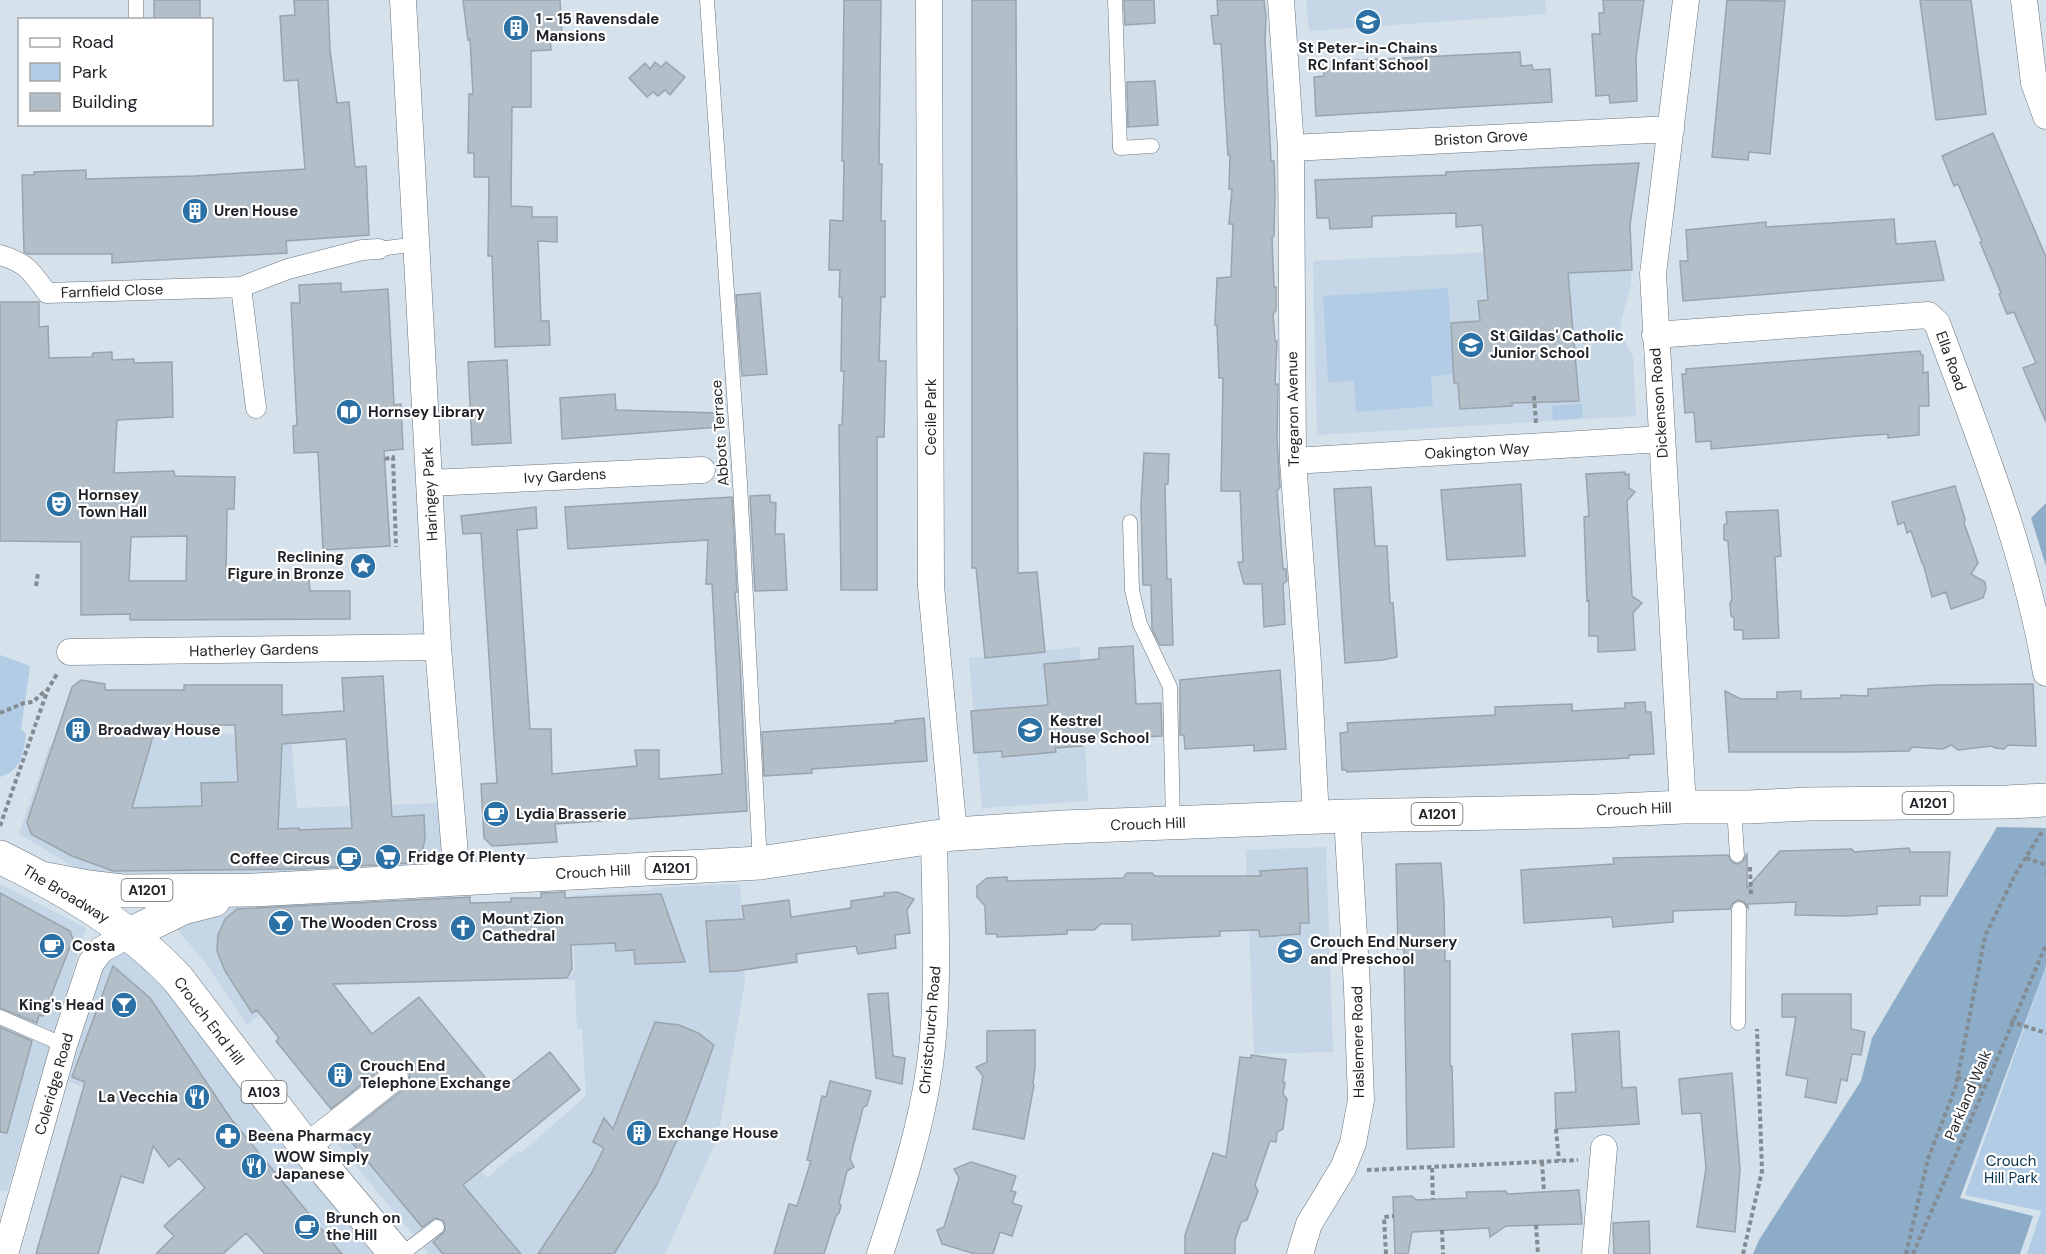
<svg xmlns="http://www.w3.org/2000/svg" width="2046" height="1254" viewBox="0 0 2046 1254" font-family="'DM Sans',sans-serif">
	<rect width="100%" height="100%" fill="#d5e1eb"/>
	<path fill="#c5d6e6" d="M1306 0H1545L1546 14 1309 31Z
		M1632 245 1631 284 1621 321V333L1633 357 1636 416 1317 435 1313 261Z
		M1080 647 1088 801 982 808 969 658Z
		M111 728 291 737 297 808 441 803 446 868 103 884 19 834 49 746 100 765Z
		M1326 847 1333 1052 1254 1054 1246 850Z
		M0 884 86 928 7 1192 0 1190Z
		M740 884 745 981 718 1137 665 1254H429L337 1143 411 1084 487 1178 518 1151 521 1153 586 1096 582 1029H577L575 980H567L575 970 570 896 651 890V888Z
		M357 889 360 986 312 975 247 1025 207 965 177 929 231 902Z
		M130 934 396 1254H266L141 1111 56 1076 91 963Z"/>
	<path fill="#b1cce4" d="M1448 288 1454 374 1431 376 1433 406 1356 412 1354 381 1328 382 1323 296Z
		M1582 404 1583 418 1553 420 1552 406Z
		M0 655 30 666 21 730 26 733C24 753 21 771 0 777Z
		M2046 966V1254H2027L2041 1211 1965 1195Z"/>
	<path fill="#8cacc8" d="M2046 503V566L2031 518Z
		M1997 827 2046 828V966L1960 1198 2033 1216 2020 1254H1753L1759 1240 1861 1081 1872 1038Z"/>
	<path fill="#b2bec8" stroke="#99a4ae" stroke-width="1.5" fill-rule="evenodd" d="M154 0H200V20H154Z
		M294 0H328L330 50 337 103 349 102 355 167 366 166 369 235 286 241 287 253 112 263V254H28L24 252 22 175H34V172L86 170V179L194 176 305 169 298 80 284 81 280 16 295 15Z
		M463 0H560L562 35 550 36 551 50 531 51V107H512L511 206 532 207V217H557V242L538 241 541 321H549L550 345 495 347 492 256H488L489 177H474V153H468L469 94H473L470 39 468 40Z
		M844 0H881L879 164H882L881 221H885V297H881L879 361H886L884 437H877V590H841L839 425H842L844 371H841L842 297H839L840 270H829L830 220 843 221 844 161H842Z
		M972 0H1016L1018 573 1037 572 1045 652 985 658 976 568H972Z
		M1124 0H1154L1155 23 1125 25Z
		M1217 0H1264L1266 16 1265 41 1271 161H1274L1275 190 1274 236 1272 238 1274 287H1276V310L1273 314 1275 341H1277L1275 384H1278L1277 439 1280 487 1277 491 1283 569H1286L1287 581 1283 584 1285 624 1264 627 1262 584H1244L1238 562H1243L1240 491H1221L1223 378H1219L1217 325H1215L1217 278 1231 277 1233 224H1229L1232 189H1229L1230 155H1228L1221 44H1214L1211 16 1218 15Z
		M1603 0H1644L1636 57 1637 101 1610 103 1609 95 1596 96 1592 34H1600L1599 13H1604Z
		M1727 0 1785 1 1770 154 1749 152 1748 160 1712 157Z
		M1920 0H1971L1986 114 1936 120Z
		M1520 52 1521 66 1532 65 1533 70 1550 69 1552 102 1316 116 1314 77 1324 76 1323 62Z
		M655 62 661 67 666 62 685 77 670 95 665 90 658 96 653 92 647 97 629 78 645 63 650 69Z
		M1155 81 1158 125 1128 127 1127 82Z
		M1993 133 2046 257V422L2023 368 2036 363 2014 312 2007 314 1999 294 2001 293 1980 242 1982 241 1958 184 1954 186 1942 156Z
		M1639 163 1630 225 1632 270 1568 273 1579 401 1512 403V406L1460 409 1458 383H1454L1451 323 1480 321 1478 301 1488 300 1482 225 1456 227V213L1372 216V227L1330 229 1329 218H1317L1315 180 1446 175V172Z
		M1894 219 1896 244 1935 241 1944 280 1683 301 1680 261H1688L1686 230 1766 222V227Z
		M341 283V292L388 289 394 405 401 404 403 449 384 451 390 546 323 550 318 452 294 453 293 426 297 425 291 303H300L299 285Z
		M760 293 767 374 742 376 736 295Z
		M0 302H39V327L48 326 49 358 92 357 93 353 112 352V360L134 359V363L172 362 173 417 117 420 114 473 174 471 175 476 235 477 234 509H227L226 580 309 579 310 591H350V619L130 620V614L81 615V542L0 541ZM187 536 186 581H129L131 537Z
		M1920 351 1921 355H1923V373L1928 372 1929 406H1919V435L1888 438V434L1858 436 1711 449V441L1696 442 1694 412 1685 413 1682 374H1686V369Z
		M507 360 511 443 472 445 468 362Z
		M615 394 616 410 719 413V427L562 439 560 398Z
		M1144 453 1169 454 1168 484H1165L1167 579H1171L1173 645H1160L1152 629 1151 585H1143L1141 505Z
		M1625 472V475L1629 474V488L1635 492 1627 501 1632 596 1642 603 1633 613 1635 650 1598 652V636H1589V600L1587 601 1584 517 1589 516 1586 474Z
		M1521 484 1525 556 1447 560 1441 490Z
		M1955 486 1965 519 1964 523 1978 563 1971 574 1985 582 1986 589 1983 598 1951 609 1946 592 1932 597 1923 563H1922L1911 531 1907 533 1904 522 1898 525 1892 502Z
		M1371 487 1375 546H1387L1390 603H1393L1397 657 1383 660 1345 663 1334 489Z
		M770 495V502L776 503 775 534H784L787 590 755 591 750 496Z
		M732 497 737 592H735L740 662 747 811 555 824 557 842 492 846 484 838 481 784 497 783 481 533 463 534 461 516 536 507 537 528 517 530 530 729H551L552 774 637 766 635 750H659V779L722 774 712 584H706L708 540 568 549 565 507Z
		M1778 510 1781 556 1775 557 1779 638 1743 639V630H1734V618L1731 616 1730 603 1732 600 1728 541 1724 540V525L1727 523 1726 512Z
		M1133 646 1136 704 1161 703 1162 736 1081 740 1082 746 1055 748 1056 752 1002 757V751L974 753 971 711 1048 705 1044 664 1099 659V648Z
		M1280 670 1286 749 1254 751V745L1185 749 1184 735H1180V680Z
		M383 676 392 817 424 815 425 839 422 852 410 863 301 869 113 871 72 856 31 834 27 822 72 687 81 680 105 684V690H184V685H282V715L344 711 342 678ZM179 725H235L238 782 201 783 202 806 132 808 155 729H179ZM346 739 352 828 299 830V828L278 829 282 744Z
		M2033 684 2036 746 2008 745 2004 749 1995 748 1992 746 1958 750 1951 745 1943 749 1912 747 1909 751 1851 752H1729L1725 691 1741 699H1777V692L1801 691V699L1841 698V695L1868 696V689L1935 685Z
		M1645 702 1646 712H1651L1654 754 1629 755V758L1552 762 1347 772 1346 770H1342L1340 733 1348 732 1347 723 1495 715V707L1572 704V711L1625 708V703Z
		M924 718 927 761 812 769V773L764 776 762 732 896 723 895 721Z
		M1909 848 1910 852H1950L1947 896H1920V905L1877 906V914L1847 916 1795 915 1796 902 1748 904V908L1744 902 1738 900 1732 904 1730 909 1673 911V922L1613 927 1612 917 1524 923 1521 870 1614 864 1613 858 1728 855 1733 863 1738 864 1742 862 1747 854V888L1780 851 1852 849 1854 852Z
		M1441 863 1444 903 1445 961H1450V1066H1452L1454 1147 1407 1149 1404 949H1398L1396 864Z
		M1307 868 1309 923H1300V934L1260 937 1259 930 1220 931V936L1132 940V924H1101L1094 930H1067V934L997 937V934H986L985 906 977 897V886L987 878 1007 877V881L1123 878 1127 873H1152L1155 876H1261L1260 871Z
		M565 892V898L661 894 685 962 635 964 634 950 616 951 615 943 571 945 572 969 567 978 333 984 372 1034 419 997 498 1093 550 1052 580 1090 463 1185 521 1254H443L433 1242 445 1231 444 1221 435 1218 422 1227 348 1138 352 1135 349 1132 405 1088 409 1083 410 1075 407 1068 400 1063 392 1062 386 1065 331 1109 276 1041 279 1038 257 1010 252 1013 225 971 217 951 218 935 225 919 237 909 470 897V903L511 902V898H541V893Z
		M897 892 914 899 907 910 910 933 895 935 896 948 858 954 856 946 796 954 797 962 736 971 710 972 706 921 744 919 742 906 789 900 791 917 851 908V901L884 896V893Z
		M0 893 70 931 73 939 43 1016 39 1015 37 1023 0 1008Z
		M113 966 150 998 231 1119 342 1254H265L246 1233 223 1254H156L174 1236 164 1226 205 1188 179 1158 169 1167 153 1146 143 1183 121 1176 98 1254H36L85 1082 72 1077Z
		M888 993 893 1056 905 1058 902 1084 876 1078 868 994Z
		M1782 994H1851V1029L1865 1032 1861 1055 1852 1054 1847 1081 1841 1079 1836 1103 1805 1097 1808 1079 1786 1075 1796 1017H1782Z
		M655 1022 679 1025 698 1033 714 1045 686 1120 656 1186 614 1254H538L591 1174 604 1148 593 1142 604 1118 613 1129Z
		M0 1027 32 1041 7 1133 0 1132Z
		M1035 1030V1067L1033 1084 1034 1085 1024 1139 973 1129 983 1076 976 1067 987 1062V1031Z
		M1619 1031 1622 1088 1636 1087 1639 1124 1556 1129 1555 1093 1576 1092 1572 1034Z
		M1251 1055 1286 1060 1283 1082 1285 1083 1283 1094 1287 1099 1283 1129 1277 1132 1276 1142 1270 1141 1255 1185 1258 1191 1247 1220 1241 1222 1235 1240V1254H1185V1235L1213 1153 1226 1157 1240 1057 1251 1058Z
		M1732 1073 1740 1169 1735 1232 1697 1227 1706 1168 1701 1113 1682 1114 1679 1079Z
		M830 1081 871 1091 867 1105 863 1108 850 1159 854 1167 847 1171 839 1203 841 1206 839 1213 836 1216 824 1254H774L789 1204 797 1206 811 1161 807 1160 822 1096 826 1097Z
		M971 1162 1016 1176 1011 1191 1016 1192 1012 1203 1022 1206 1012 1236 1000 1232 993 1254H975L942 1244 937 1230 944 1227 959 1178 954 1169Z
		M1579 1190 1582 1224 1506 1226 1490 1237 1489 1228 1412 1232 1408 1254H1395L1393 1197 1412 1196 1416 1200 1467 1198 1466 1192 1506 1191 1507 1194Z
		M1649 1221 1650 1254H1614L1613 1223Z"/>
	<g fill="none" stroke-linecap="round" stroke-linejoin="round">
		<g stroke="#6a757e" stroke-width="15">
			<path id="service" d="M136 0V20
				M707 0 740 483 760 863
				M1115 0 1120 148 1152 146
				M379 249 417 244
				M1130 522 1132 590 1140 624 1170 687 1173 823
				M1734 807 1737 855
				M0 1017 64 1045
				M1738 1023 1739 909
				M402 1254 437 1227"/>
		</g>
		<g stroke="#6a757e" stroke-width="21">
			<path id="pedestrian" d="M0 255C27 263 31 271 47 293L241 287 288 269 362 250 379 249
				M241 287 256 408"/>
		</g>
		<g stroke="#6a757e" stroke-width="27">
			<path id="minor" d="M403 0 438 647 457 879
				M929 0 931 586 954 834
				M1281 0 1291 148 1293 461 1308 663 1316 818
				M2024 0 2034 83 2046 116
				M1291 148 1671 129
				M1655 335 1928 315 1937 323C1979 437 2026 552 2046 673
				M1293 461 1662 439
				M429 483 702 470
				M70 652 438 647
				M1683 807 1653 274 1686 0
				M306 1147 395 1077
				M5 1254 64 1045 91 963 101 950 130 934
				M880 1254C900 1192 921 1130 930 1064 940 989 935 912 934 837
				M1300 1254 1309 1224 1343 1168 1353 1143 1361 1100 1357 988 1347 816
				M1595 1254 1604 1148"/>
		</g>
		<g stroke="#6a757e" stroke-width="34">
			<path id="primary" d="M0 857C65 889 129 926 178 979L306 1147 396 1254
				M41 878 88 887 122 891 254 890 760 863 954 834 1063 827 1347 816 1598 811 1683 807H1748L1809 804 2007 802 2046 800
				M130 934 183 908 214 900"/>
		</g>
		<path stroke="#838c93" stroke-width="4" stroke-dasharray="4.5 3" stroke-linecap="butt" d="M1534 396 1536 423
			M385 459 393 457 396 547
			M36 586 38 573
			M0 713 24 703 33 702 46 690
			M0 826 48 689 57 674
			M2026 858 2046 865
			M1750 867 1751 896
			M2046 873V874
			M2013 1020 2012 1022 2046 1033
			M1957 1077 1985 1088
			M1556 1129 1559 1161
			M1542 1162 1544 1192
			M1432 1168 1433 1199
			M1367 1170 1578 1160
			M1536 1225 1538 1254
			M1442 1230 1443 1254
			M1386 1254 1384 1217 1394 1216
			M1743 1254 1762 1171 1757 1029
			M1906 1254 1928 1159 1956 1086 1985 936 2016 873 2043 830
			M1913 1254 2046 945"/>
		<use href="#service" stroke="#fff" stroke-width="14"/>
		<use href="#pedestrian" stroke="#fff" stroke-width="20"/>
		<use href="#minor" stroke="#fff" stroke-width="26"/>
		<use href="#primary" stroke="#fff" stroke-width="33"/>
	</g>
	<defs>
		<g id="school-disc" transform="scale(1.35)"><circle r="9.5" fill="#2b71a6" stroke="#fff"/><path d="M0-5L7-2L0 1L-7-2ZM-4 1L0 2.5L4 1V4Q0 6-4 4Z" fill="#fff"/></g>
		<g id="building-disc" transform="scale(1.35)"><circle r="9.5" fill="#2b71a6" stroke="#fff"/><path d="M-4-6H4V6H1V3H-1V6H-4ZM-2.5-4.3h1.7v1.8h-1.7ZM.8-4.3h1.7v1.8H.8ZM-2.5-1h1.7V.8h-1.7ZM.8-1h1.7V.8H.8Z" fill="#fff"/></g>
		<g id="library-disc" transform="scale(1.35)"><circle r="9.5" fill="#2b71a6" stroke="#fff"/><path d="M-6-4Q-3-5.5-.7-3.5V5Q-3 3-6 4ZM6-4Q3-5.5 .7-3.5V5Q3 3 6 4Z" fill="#fff"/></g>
		<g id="theatre-disc" transform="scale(1.35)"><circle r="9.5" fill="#2b71a6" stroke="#fff"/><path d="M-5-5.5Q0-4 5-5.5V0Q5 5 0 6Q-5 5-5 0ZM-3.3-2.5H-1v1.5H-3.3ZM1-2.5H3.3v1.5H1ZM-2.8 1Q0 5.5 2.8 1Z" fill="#fff"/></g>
		<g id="sight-disc" transform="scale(1.35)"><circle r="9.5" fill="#2b71a6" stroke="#fff"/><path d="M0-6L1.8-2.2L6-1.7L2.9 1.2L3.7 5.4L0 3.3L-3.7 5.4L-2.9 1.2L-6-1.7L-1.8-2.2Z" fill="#fff"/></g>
		<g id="cafe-disc" transform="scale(1.35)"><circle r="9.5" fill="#2b71a6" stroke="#fff"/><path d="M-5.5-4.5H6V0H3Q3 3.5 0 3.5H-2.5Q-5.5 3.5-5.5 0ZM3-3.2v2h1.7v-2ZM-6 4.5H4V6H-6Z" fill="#fff"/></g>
		<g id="supermarket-disc" transform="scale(1.35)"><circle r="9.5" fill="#2b71a6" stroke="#fff"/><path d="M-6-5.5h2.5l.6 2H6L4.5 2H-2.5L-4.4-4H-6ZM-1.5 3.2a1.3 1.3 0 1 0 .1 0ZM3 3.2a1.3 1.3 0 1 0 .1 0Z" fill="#fff"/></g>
		<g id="bar-disc" transform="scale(1.35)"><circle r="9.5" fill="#2b71a6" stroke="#fff"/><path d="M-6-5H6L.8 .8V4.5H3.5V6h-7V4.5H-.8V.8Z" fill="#fff"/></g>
		<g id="church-disc" transform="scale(1.35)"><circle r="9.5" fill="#2b71a6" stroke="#fff"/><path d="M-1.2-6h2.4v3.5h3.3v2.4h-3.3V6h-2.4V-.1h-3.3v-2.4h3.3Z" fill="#fff"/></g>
		<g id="restaurant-disc" transform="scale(1.35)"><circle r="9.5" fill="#2b71a6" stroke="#fff"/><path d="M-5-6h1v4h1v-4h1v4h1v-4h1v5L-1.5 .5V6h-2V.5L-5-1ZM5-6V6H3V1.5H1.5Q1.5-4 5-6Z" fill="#fff"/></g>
		<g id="pharmacy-disc" transform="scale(1.35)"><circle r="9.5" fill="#2b71a6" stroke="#fff"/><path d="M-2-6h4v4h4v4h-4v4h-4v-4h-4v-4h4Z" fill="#fff"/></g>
	</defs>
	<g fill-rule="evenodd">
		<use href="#school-disc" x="1368" y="22"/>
		<use href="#building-disc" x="516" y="28"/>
		<use href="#building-disc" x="195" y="211"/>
		<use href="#school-disc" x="1471" y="345"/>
		<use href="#library-disc" x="349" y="412"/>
		<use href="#theatre-disc" x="59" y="504"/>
		<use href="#sight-disc" x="363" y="566"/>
		<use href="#building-disc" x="78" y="730"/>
		<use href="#school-disc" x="1030" y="730"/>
		<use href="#cafe-disc" x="496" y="814"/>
		<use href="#supermarket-disc" x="388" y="857"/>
		<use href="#cafe-disc" x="349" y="859"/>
		<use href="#bar-disc" x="281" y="923"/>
		<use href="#church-disc" x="463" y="928"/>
		<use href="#cafe-disc" x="52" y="946"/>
		<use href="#school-disc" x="1290" y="951"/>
		<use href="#bar-disc" x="124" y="1005"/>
		<use href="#building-disc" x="340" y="1075"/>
		<use href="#restaurant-disc" x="197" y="1097"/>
		<use href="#building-disc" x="639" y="1133"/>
		<use href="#pharmacy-disc" x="228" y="1136"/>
		<use href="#restaurant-disc" x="254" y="1166"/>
		<use href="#cafe-disc" x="307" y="1227"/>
	</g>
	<g text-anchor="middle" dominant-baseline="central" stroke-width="4.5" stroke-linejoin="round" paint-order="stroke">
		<g fill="#fff" stroke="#626467" stroke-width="1.5">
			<rect x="1902.5" y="792" width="51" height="22" rx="4.5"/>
			<rect x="1411.5" y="803" width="51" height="22" rx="4.5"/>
			<rect x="645.5" y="857" width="51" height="22" rx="4.5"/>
			<rect x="121.5" y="879" width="51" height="22" rx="4.5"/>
			<rect x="241.5" y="1081" width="45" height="22" rx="4.5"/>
		</g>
		<g font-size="14" font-weight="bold" fill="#1e2226">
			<text x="1928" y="803">A1201</text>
			<text x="1437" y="814">A1201</text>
			<text x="671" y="868">A1201</text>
			<text x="147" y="890">A1201</text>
			<text x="264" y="1092">A103</text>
		</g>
		<g font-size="15" font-weight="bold" fill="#1e2226" stroke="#fff" text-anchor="start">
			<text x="536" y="19">1 - 15 Ravensdale<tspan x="536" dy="17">Mansions</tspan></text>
			<text x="1368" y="48" text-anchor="middle">St Peter-in-Chains<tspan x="1368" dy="17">RC Infant School</tspan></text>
			<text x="214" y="211">Uren House</text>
			<text x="1490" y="336">St Gildas' Catholic<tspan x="1490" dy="17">Junior School</tspan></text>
			<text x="368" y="412">Hornsey Library</text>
			<text x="78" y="495">Hornsey<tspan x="78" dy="17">Town Hall</tspan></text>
			<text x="344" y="557" text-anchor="end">Reclining<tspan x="344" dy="17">Figure in Bronze</tspan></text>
			<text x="1050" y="721">Kestrel<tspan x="1050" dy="17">House School</tspan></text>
			<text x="98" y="730">Broadway House</text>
			<text x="516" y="814">Lydia Brasserie</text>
			<text x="408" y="857">Fridge Of Plenty</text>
			<text x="330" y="859" text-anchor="end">Coffee Circus</text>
			<text x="482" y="919">Mount Zion<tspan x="482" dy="17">Cathedral</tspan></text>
			<text x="300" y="923">The Wooden Cross</text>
			<text x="1310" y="942">Crouch End Nursery<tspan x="1310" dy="17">and Preschool</tspan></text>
			<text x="72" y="946">Costa</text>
			<text x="104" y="1005" text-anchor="end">King's Head</text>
			<text x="360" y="1066">Crouch End<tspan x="360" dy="17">Telephone Exchange</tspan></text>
			<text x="178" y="1097" text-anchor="end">La Vecchia</text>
			<text x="658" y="1133">Exchange House</text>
			<text x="248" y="1136">Beena Pharmacy</text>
			<text x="274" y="1157">WOW Simply<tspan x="274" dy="17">Japanese</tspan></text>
			<text x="326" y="1218">Brunch on<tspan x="326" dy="17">the Hill</tspan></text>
		</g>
		<g font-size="15" fill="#1e2226" stroke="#fff">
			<text transform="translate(1481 138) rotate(-3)">Briston Grove</text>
			<text transform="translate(112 291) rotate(-2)">Farnfield Close</text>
			<text transform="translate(1951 361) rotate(70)">Ella Road</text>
			<text transform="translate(1659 403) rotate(-94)">Dickenson Road</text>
			<text transform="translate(1293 409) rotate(-91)">Tregaron Avenue</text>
			<text transform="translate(931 417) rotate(-90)">Cecile Park</text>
			<text transform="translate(720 433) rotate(-94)">Abbots Terrace</text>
			<text transform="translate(1477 451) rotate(-3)">Oakington Way</text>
			<text transform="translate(565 476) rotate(-3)">Ivy Gardens</text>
			<text transform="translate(430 494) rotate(-93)">Haringey Park</text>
			<text transform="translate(254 650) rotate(-1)">Hatherley Gardens</text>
			<text transform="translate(1634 809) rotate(-2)">Crouch Hill</text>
			<text transform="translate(1148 824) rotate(-2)">Crouch Hill</text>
			<text transform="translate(593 872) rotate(-3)">Crouch Hill</text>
			<text transform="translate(66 894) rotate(31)">The Broadway</text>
			<text transform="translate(209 1021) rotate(53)">Crouch End Hill</text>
			<text transform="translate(930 1030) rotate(-85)">Christchurch Road</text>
			<text transform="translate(1358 1042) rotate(-91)">Haslemere Road</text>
			<text transform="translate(54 1084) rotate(-74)">Coleridge Road</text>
			<text transform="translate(1968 1095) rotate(-67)">Parkland Walk</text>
		</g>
		<g font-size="15" fill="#062f4b" stroke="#fff">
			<text x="2011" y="1161">Crouch<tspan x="2011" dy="17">Hill Park</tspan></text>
		</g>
	</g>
	<rect x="18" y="18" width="195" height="108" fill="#ffffff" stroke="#a5a7a8" stroke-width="1.5"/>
	<rect x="30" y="38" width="30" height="9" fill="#ffffff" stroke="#a5a7a8" stroke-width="1.5"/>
	<text x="72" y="48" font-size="18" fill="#1e2226">Road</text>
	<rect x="30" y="63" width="30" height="18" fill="#b1cce4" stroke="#a5a7a8" stroke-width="1.5"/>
	<text x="72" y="78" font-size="18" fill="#1e2226">Park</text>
	<rect x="30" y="93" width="30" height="18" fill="#b2bec8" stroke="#a5a7a8" stroke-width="1.5"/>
	<text x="72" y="108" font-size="18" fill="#1e2226">Building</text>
</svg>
